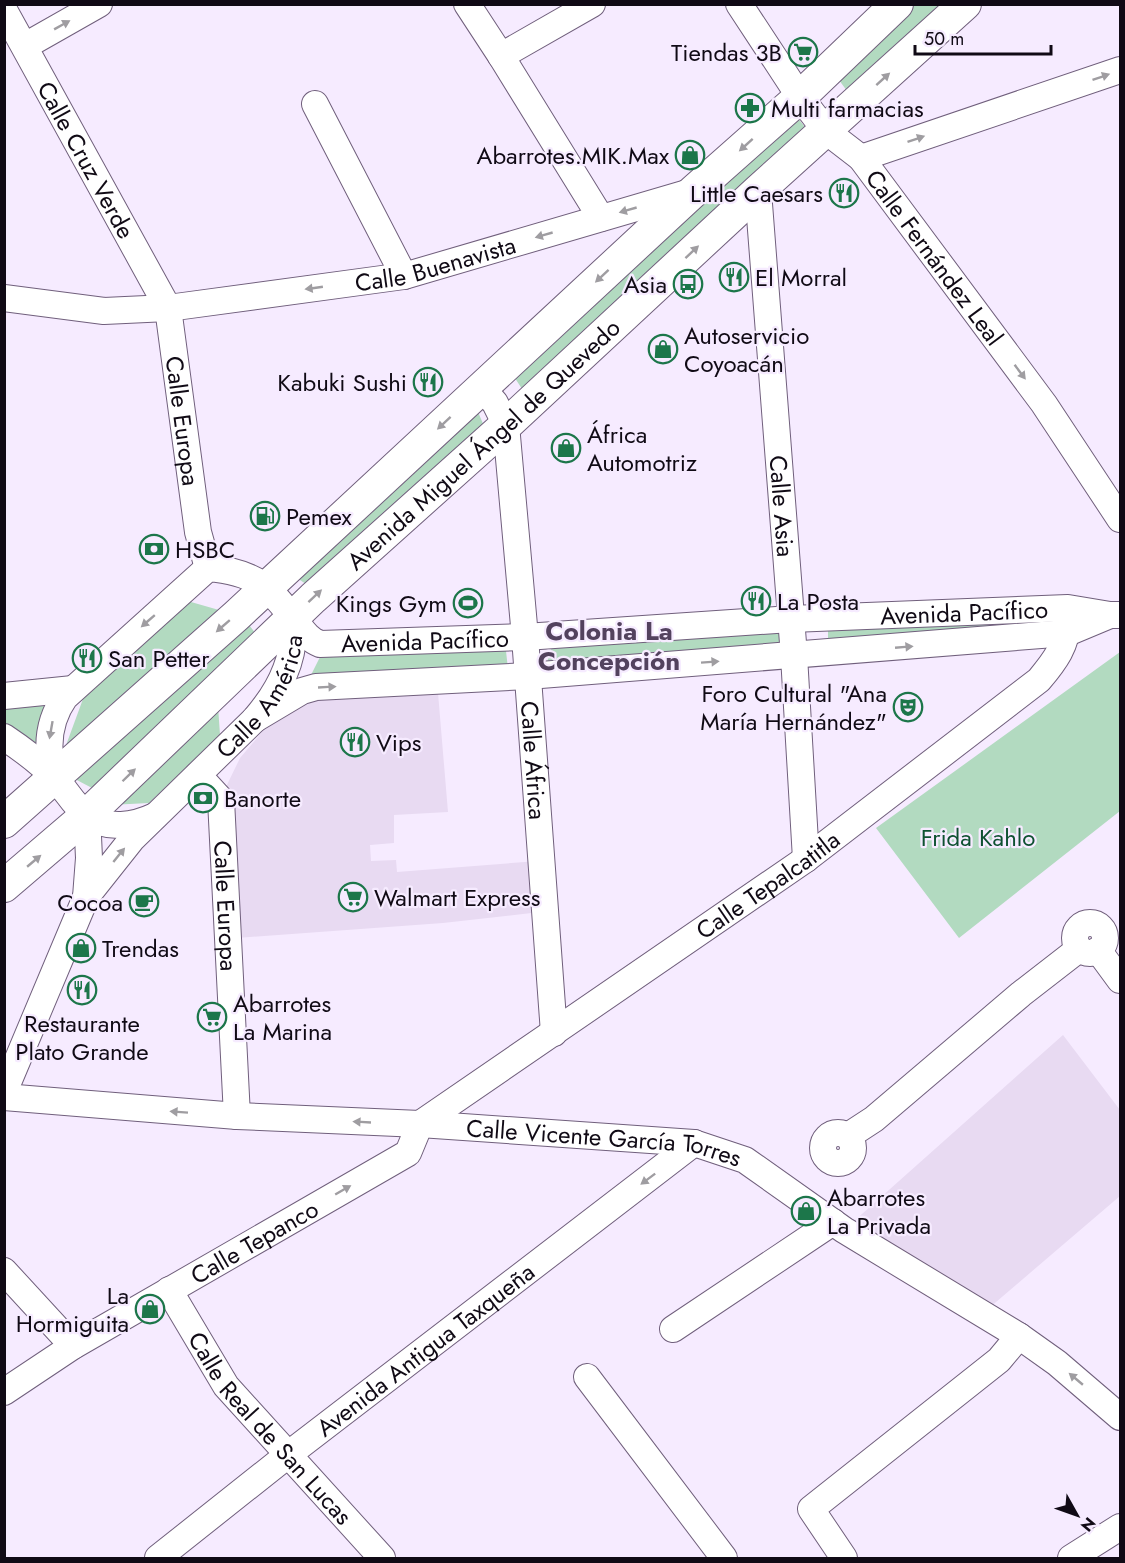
<svg xmlns="http://www.w3.org/2000/svg" width="1125" height="1563" viewBox="0 0 1125 1563" font-family="Jost,sans-serif">
	<rect width="100%" height="100%" fill="#f6ebff"/>
	<path fill="#e8daf2" d="M438 693 448 812 394 815V843L370 845 371 861 396 860 397 872 538 861 540 912 443 923 237 938 224 791 240 758 263 731 293 708 319 695Z
		M1063 1035 1120 1110V1196L982 1314 844 1230Z"/>
	<path fill="#b2dac0" d="M912 5H950L850 95 836 76Z
		M794 113 808 131 524 392 511 372Z
		M478 412 484 426 312 588 297 578Z
		M184 600 219 610 65 748 87 688Z
		M246 621 259 638 92 788 73 778Z
		M1016 624 1009 631 828 639V628Z
		M782 631 784 647 547 662 552 647Z
		M506 651 508 669 306 685 322 653Z
		M1120 652V811L959 938 876 828Z
		M53 701 39 751 5 724 4 705Z
		M218 706 220 735 149 803 110 805Z"/>
	<g fill="none" stroke-linecap="round" stroke-linejoin="round">
		<g stroke="#705f7c" stroke-width="28">
			<g id="minor">
				<path d="M467 4 501 56 601 218"/>
				<path id="s1" d="M739 4 800 97 826 131 861 158 1044 404 1120 519"/>
				<path id="s2" d="M4 10 168 308 198 532 208 568"/>
				<path d="M25 46 99 4"/>
				<path d="M501 56 592 4"/>
				<path d="M315 104 404 276"/>
				<path d="M861 158 1120 70"/>
				<path id="s3" d="M758 191 794 656 806 859"/>
				<path id="s4" d="M4 298 104 311 168 308 404 276 694 191"/>
				<path id="s5" d="M482 388 495 403 506 425 525 637 554 1033"/>
				<path d="M4 696 73 689"/>
				<path d="M255 719 302 691 316 687 528 676 1067 633 1110 615"/>
				<path d="M4 737C22 749 40 762 55 778 66 790 75 807 88 816 108 830 134 826 155 816"/>
				<path id="s6" d="M198 775 221 800 237 1116"/>
				<path id="s7" d="M54 777C46 749 48 721 65 697L208 568C256 572 268 586 296 622 303 631 309 640 320 644L525 637 791 619 1068 608 1110 615H1120"/>
				<path d="M86 897 89 858 87 815"/>
				<circle cx="1090" cy="938" r="15"/>
				<path d="M1098 950 1120 980"/>
				<path id="s8" d="M4 1092 86 897 132 839 255 719C280 690 298 656 292 617"/>
				<path id="s9" d="M4 1097 237 1116 420 1124 694 1143 745 1160 844 1230 1019 1336 1057 1363 1120 1417"/>
				<path id="s10" d="M420 1124 806 859 1039 680C1055 661 1067 645 1068 620"/>
				<circle cx="838" cy="1148" r="15"/>
				<path d="M848 1136 874 1119 1021 994 1079 949"/>
				<path d="M4 1271 73 1346"/>
				<path id="s11" d="M169 1290 226 1386 382 1558"/>
				<path d="M673 1329 833 1222"/>
				<path d="M587 1377 724 1558"/>
				<path id="s12" d="M4 1392 73 1346 408 1153 420 1124"/>
				<path id="s13" d="M158 1558 289 1454 694 1143"/>
				<path d="M844 1558 811 1509 999 1360 1019 1336"/>
				<path d="M1071 1558 1120 1527"/>
			</g>
		</g>
		<g stroke="#705f7c" stroke-width="34">
			<g id="major">
				<path d="M4 822 236 616 695 190 800 97 897 4"/>
				<path id="s14" d="M4 886 87 815 313 598 506 425 758 191 965 4"/>
			</g>
		</g>
		<use href="#minor" stroke="#fff" stroke-width="26"/>
		<use href="#major" stroke="#fff" stroke-width="32"/>
	</g>
	<defs><path id="oneway-solid" d="M-6-.8H1V-3.2L6.5 0L1 3.2V.8H-6Z" transform="scale(1.5)"/></defs>
	<g fill="#9f9da1">
		<use href="#oneway-solid" transform="translate(62 25) rotate(-29)"/>
		<use href="#oneway-solid" transform="translate(1101 77) rotate(-19)"/>
		<use href="#oneway-solid" transform="translate(883 79) rotate(-42)"/>
		<use href="#oneway-solid" transform="translate(916 139) rotate(-19)"/>
		<use href="#oneway-solid" transform="translate(746 145) rotate(138)"/>
		<use href="#oneway-solid" transform="translate(628 210) rotate(164)"/>
		<use href="#oneway-solid" transform="translate(544 235) rotate(164)"/>
		<use href="#oneway-solid" transform="translate(692 252) rotate(-43)"/>
		<use href="#oneway-solid" transform="translate(602 276) rotate(137)"/>
		<use href="#oneway-solid" transform="translate(314 288) rotate(172)"/>
		<use href="#oneway-solid" transform="translate(1020 372) rotate(53)"/>
		<use href="#oneway-solid" transform="translate(444 423) rotate(137)"/>
		<use href="#oneway-solid" transform="translate(315 596) rotate(-43)"/>
		<use href="#oneway-solid" transform="translate(148 621) rotate(139)"/>
		<use href="#oneway-solid" transform="translate(223 626) rotate(139)"/>
		<use href="#oneway-solid" transform="translate(904 647) rotate(-5)"/>
		<use href="#oneway-solid" transform="translate(710 662) rotate(-4)"/>
		<use href="#oneway-solid" transform="translate(327 687) rotate(-3)"/>
		<use href="#oneway-solid" transform="translate(51 730) rotate(100)"/>
		<use href="#oneway-solid" transform="translate(129 775) rotate(-44)"/>
		<use href="#oneway-solid" transform="translate(119 855) rotate(-51)"/>
		<use href="#oneway-solid" transform="translate(34 861) rotate(-40)"/>
		<use href="#oneway-solid" transform="translate(179 1112) rotate(-176)"/>
		<use href="#oneway-solid" transform="translate(362 1122) rotate(-177)"/>
		<use href="#oneway-solid" transform="translate(648 1179) rotate(143)"/>
		<use href="#oneway-solid" transform="translate(343 1190) rotate(-30)"/>
		<use href="#oneway-solid" transform="translate(1076 1379) rotate(-140)"/>
	</g>
	<defs>
		<g id="supermarket-ring" transform="scale(1.5)"><circle r="9.5" fill="#f6ebff" stroke="#1c764a" stroke-width="1.5"/><path d="M-6-5.5h2.5l.6 2H6L4.5 2H-2.5L-4.4-4H-6ZM-1.5 3.2a1.3 1.3 0 1 0 .1 0ZM3 3.2a1.3 1.3 0 1 0 .1 0Z" fill="#1c764a"/></g>
		<g id="pharmacy-ring" transform="scale(1.5)"><circle r="9.5" fill="#f6ebff" stroke="#1c764a" stroke-width="1.5"/><path d="M-2-6h4v4h4v4h-4v4h-4v-4h-4v-4h4Z" fill="#1c764a"/></g>
		<g id="shop-ring" transform="scale(1.5)"><circle r="9.5" fill="#f6ebff" stroke="#1c764a" stroke-width="1.5"/><path d="M-5-2.5h2.3a2.7 3.5 0 0 1 5.4 0H5L5.5 6h-11ZM-1.5-2.5h3a1.5 2.3 0 0 0-3 0Z" fill="#1c764a"/></g>
		<g id="restaurant-ring" transform="scale(1.5)"><circle r="9.5" fill="#f6ebff" stroke="#1c764a" stroke-width="1.5"/><path d="M-5-6h1v4h1v-4h1v4h1v-4h1v5L-1.5 .5V6h-2V.5L-5-1ZM5-6V6H3V1.5H1.5Q1.5-4 5-6Z" fill="#1c764a"/></g>
		<g id="bus-ring" transform="scale(1.5)"><circle r="9.5" fill="#f6ebff" stroke="#1c764a" stroke-width="1.5"/><path d="M-5-6H5V4H4V6H2V4H-2V6H-4V4H-5ZM-3.5-4V0h7V-4ZM-3.5 1.2v1.5H-2V1.2ZM2 1.2v1.5H3.5V1.2Z" fill="#1c764a"/></g>
		<g id="fuel-ring" transform="scale(1.5)"><circle r="9.5" fill="#f6ebff" stroke="#1c764a" stroke-width="1.5"/><path d="M-5.5-6h7V0h2V4h1.3V-2.5L3-4.5l.8-.8L6-3V5H2.5V1h-1V6h-7ZM-4.2-4.7v3.2H.2V-4.7Z" fill="#1c764a"/></g>
		<g id="bank-ring" transform="scale(1.5)"><circle r="9.5" fill="#f6ebff" stroke="#1c764a" stroke-width="1.5"/><path d="M-6-4H6V4H-6ZM0-2.3a2.3 2.3 0 1 0 0 4.6a2.3 2.3 0 1 0 0-4.6Z" fill="#1c764a"/></g>
		<g id="stadium-ring" transform="scale(1.5)"><circle r="9.5" fill="#f6ebff" stroke="#1c764a" stroke-width="1.5"/><path d="M0-5a6.5 5 0 1 0 0 10a6.5 5 0 1 0 0-10ZM-3.5-1.8h7v3.6h-7Z" fill="#1c764a"/></g>
		<g id="theatre-ring" transform="scale(1.5)"><circle r="9.5" fill="#f6ebff" stroke="#1c764a" stroke-width="1.5"/><path d="M-5-5.5Q0-4 5-5.5V0Q5 5 0 6Q-5 5-5 0ZM-3.3-2.5H-1v1.5H-3.3ZM1-2.5H3.3v1.5H1ZM-2.8 1Q0 5.5 2.8 1Z" fill="#1c764a"/></g>
		<g id="cafe-ring" transform="scale(1.5)"><circle r="9.5" fill="#f6ebff" stroke="#1c764a" stroke-width="1.5"/><path d="M-5.5-4.5H6V0H3Q3 3.5 0 3.5H-2.5Q-5.5 3.5-5.5 0ZM3-3.2v2h1.7v-2ZM-6 4.5H4V6H-6Z" fill="#1c764a"/></g>
	</defs>
	<g fill-rule="evenodd">
		<use href="#supermarket-ring" x="803" y="52"/>
		<use href="#pharmacy-ring" x="750" y="108"/>
		<use href="#shop-ring" x="690" y="155"/>
		<use href="#restaurant-ring" x="844" y="193"/>
		<use href="#restaurant-ring" x="734" y="277"/>
		<use href="#bus-ring" x="688" y="284"/>
		<use href="#shop-ring" x="663" y="349"/>
		<use href="#restaurant-ring" x="428" y="382"/>
		<use href="#shop-ring" x="566" y="448"/>
		<use href="#fuel-ring" x="265" y="516"/>
		<use href="#bank-ring" x="154" y="549"/>
		<use href="#restaurant-ring" x="756" y="601"/>
		<use href="#stadium-ring" x="468" y="603"/>
		<use href="#restaurant-ring" x="87" y="658"/>
		<use href="#theatre-ring" x="908" y="707"/>
		<use href="#restaurant-ring" x="355" y="742"/>
		<use href="#bank-ring" x="203" y="798"/>
		<use href="#supermarket-ring" x="353" y="897"/>
		<use href="#cafe-ring" x="144" y="902"/>
		<use href="#shop-ring" x="81" y="948"/>
		<use href="#restaurant-ring" x="82" y="990"/>
		<use href="#supermarket-ring" x="212" y="1017"/>
		<use href="#shop-ring" x="806" y="1211"/>
		<use href="#shop-ring" x="150" y="1309"/>
	</g>
	<g text-anchor="middle" dominant-baseline="central" stroke-width="4.5" stroke-linejoin="round" paint-order="stroke">
		<g font-size="24" fill="#100a15" stroke="#f6ebff" text-anchor="start">
			<text x="782" y="52" text-anchor="end">Tiendas 3B</text>
			<text x="771" y="108">Multi farmacias</text>
			<text x="669" y="155" text-anchor="end">Abarrotes.MIK.Max</text>
			<text x="823" y="193" text-anchor="end">Little Caesars</text>
			<text x="755" y="277">El Morral</text>
			<text x="667" y="284" text-anchor="end">Asia</text>
			<text x="684" y="335">Autoservicio<tspan x="684" dy="28">Coyoacán</tspan></text>
			<text x="407" y="382" text-anchor="end">Kabuki Sushi</text>
			<text x="587" y="434">África<tspan x="587" dy="28">Automotriz</tspan></text>
			<text x="286" y="516">Pemex</text>
			<text x="175" y="549">HSBC</text>
			<text x="777" y="601">La Posta</text>
			<text x="447" y="603" text-anchor="end">Kings Gym</text>
			<text x="108" y="658">San Petter</text>
			<text x="887" y="693" text-anchor="end">Foro Cultural "Ana<tspan x="887" dy="28">María Hernández"</tspan></text>
			<text x="376" y="742">Vips</text>
			<text x="224" y="798">Banorte</text>
			<text x="374" y="897">Walmart Express</text>
			<text x="123" y="902" text-anchor="end">Cocoa</text>
			<text x="102" y="948">Trendas</text>
			<text x="233" y="1003">Abarrotes<tspan x="233" dy="28">La Marina</tspan></text>
			<text x="82" y="1023" text-anchor="middle">Restaurante<tspan x="82" dy="28">Plato Grande</tspan></text>
			<text x="827" y="1197">Abarrotes<tspan x="827" dy="28">La Privada</tspan></text>
			<text x="129" y="1295" text-anchor="end">La<tspan x="129" dy="28">Hormiguita</tspan></text>
		</g>
		<g font-size="24" fill="#100a15" stroke="#f6ebff">
			<text stroke="none"><textPath href="#s2" startOffset="171">Calle Cruz Verde</textPath></text>
			<text stroke="none"><textPath href="#s1" startOffset="322">Calle Fernández Leal</textPath></text>
			<text stroke="none"><textPath href="#s4" startOffset="436">Calle Buenavista</textPath></text>
			<text stroke="none"><textPath href="#s2" startOffset="454">Calle Europa</textPath></text>
			<text stroke="none"><textPath href="#s14" startOffset="652">Avenida Miguel Ángel de Quevedo</textPath></text>
			<text stroke="none"><textPath href="#s3" startOffset="316">Calle Asia</textPath></text>
			<text stroke="none"><textPath href="#s7" startOffset="1062">Avenida Pacífico</textPath></text>
			<text stroke="none"><textPath href="#s7" startOffset="522">Avenida Pacífico</textPath></text>
			<text stroke="none"><textPath href="#s8" startOffset="480">Calle América</textPath></text>
			<text stroke="none"><textPath href="#s5" startOffset="381">Calle África</textPath></text>
			<text stroke="none"><textPath href="#s10" startOffset="422">Calle Tepalcatitla</textPath></text>
			<text stroke="none"><textPath href="#s6" startOffset="140">Calle Europa</textPath></text>
			<text stroke="none"><textPath href="#s9" startOffset="602">Calle Vicente García Torres</textPath></text>
			<text stroke="none"><textPath href="#s12" startOffset="292">Calle Tepanco</textPath></text>
			<text stroke="none"><textPath href="#s13" startOffset="339">Avenida Antigua Taxqueña</textPath></text>
			<text stroke="none"><textPath href="#s11" startOffset="172">Calle Real de San Lucas</textPath></text>
		</g>
		<g font-size="24" fill="#0e5131" stroke="#f6ebff">
			<text x="978" y="837">Frida Kahlo</text>
		</g>
		<g font-size="26" font-weight="bold" fill="#53425e" stroke="#f6ebff">
			<text x="609" y="631">Colonia La<tspan x="609" dy="30">Concepción</tspan></text>
		</g>
	</g>
	<rect width="1125" height="1563" fill="none" stroke="#100a15" stroke-width="12"/>
	<g transform="translate(1077 1515) rotate(130)" stroke="#f6ebff" stroke-width="4.5" paint-order="stroke">
	<path d="M0-4.5L10 22L0 15L-10 22Z" fill="#100a15"/>
	<text y="-9" font-size="16" font-weight="bold" text-anchor="middle" fill="#100a15">N</text>
	</g>
	<path d="M915 45v9h136v-9" fill="none" stroke="#100a15" stroke-width="3"/>
	<text x="924" y="45" font-size="18" fill="#100a15" stroke="#f6ebff" stroke-width="4.5" paint-order="stroke">50 m</text>
</svg>
